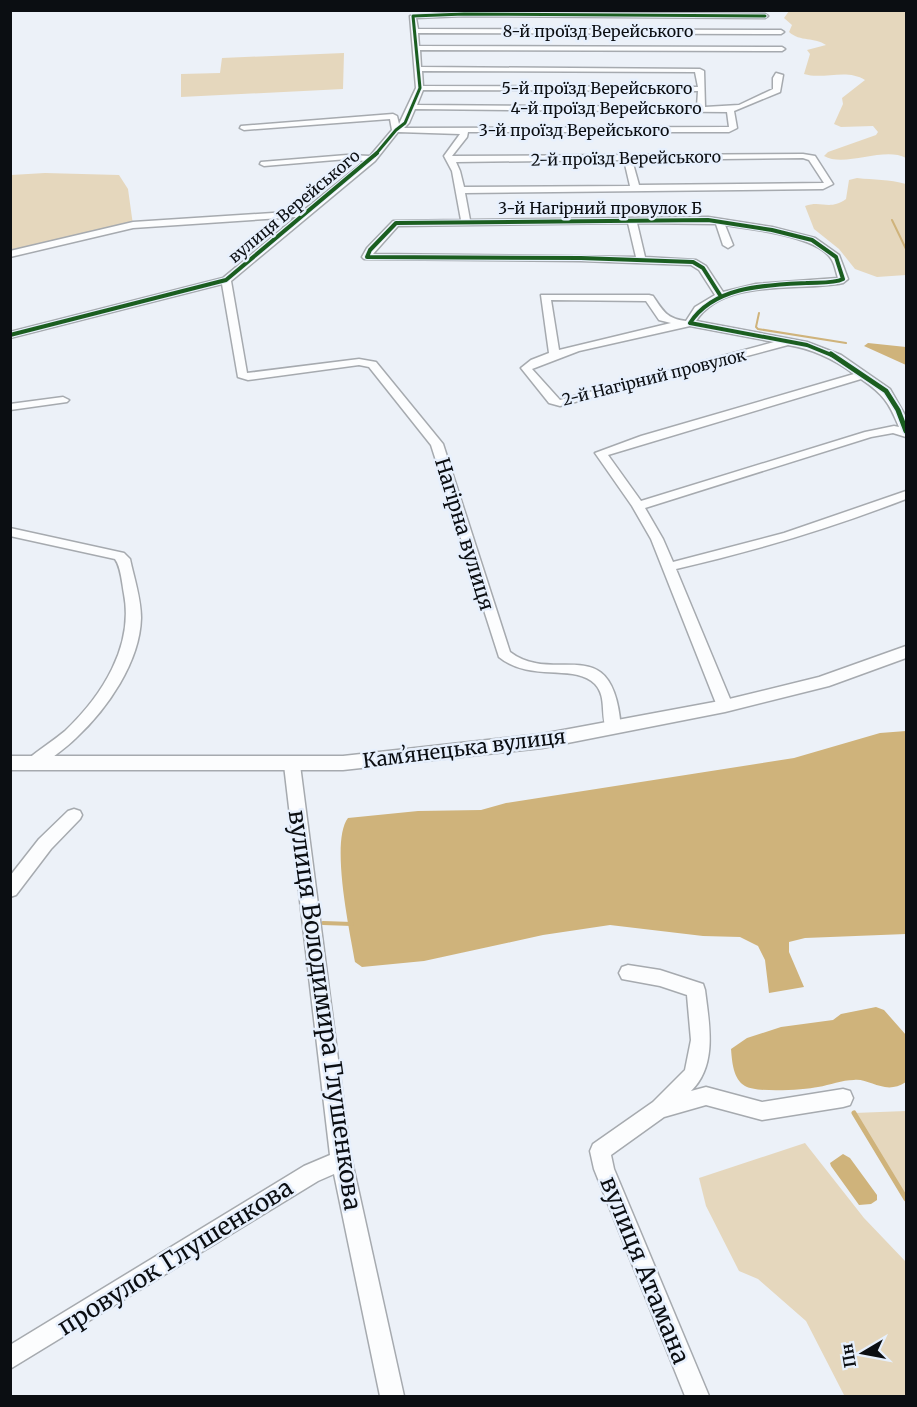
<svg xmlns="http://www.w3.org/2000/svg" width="917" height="1407" viewBox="0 0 917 1407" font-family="Merriweather,serif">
	<rect width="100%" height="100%" fill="#ecf1f8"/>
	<path fill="#e5d7bd" d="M789 11H906V158C884 146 845 168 824 156L828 152 876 135 878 132 873 126 841 127 834 124 843 104 842 98 865 80C847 68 823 80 804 74L810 54 807 50 826 45C815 37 800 42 789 32L792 25 784 18Z
		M344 53 343 89 181 97V74L220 73 222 58Z
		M45 173 119 175 128 189 133 225 11 254V175Z
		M857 178C874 180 889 179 906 184V275L877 277 855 269 839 249 814 229 805 206C822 200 829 211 846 199L849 180Z
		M906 1111V1199L854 1113Z
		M805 1143 864 1218 906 1262V1396L844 1395 806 1321 758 1279 739 1271 706 1206 699 1178Z"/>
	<path fill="#cfb37b" d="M868 343 906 347V365L864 346Z
		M906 731V934L805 938 789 942V952L804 987 769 993 765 960 758 946 740 937 703 936 610 925 543 935 424 961 362 967 355 962C350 932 330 841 348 818L418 811 481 810 506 803 794 758 880 733Z
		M876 1007 884 1010 906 1035V1082C885 1096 870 1078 854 1080 842 1080 830 1085 818 1087 804 1090 756 1093 745 1086 733 1079 732 1061 731 1049L747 1038 781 1027 833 1020 841 1014Z
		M843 1154 850 1158 877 1195V1200L871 1204 859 1205 831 1166 830 1163Z"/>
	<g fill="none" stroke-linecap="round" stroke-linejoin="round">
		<path stroke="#cfb37b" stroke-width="2" d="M892 220 906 249
			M759 313 756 327 758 329 846 343"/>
		<path stroke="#cfb37b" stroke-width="4" d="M323 923 352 924"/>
		<path stroke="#cfb37b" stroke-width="5" d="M854 1113 906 1199"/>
		<g stroke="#a6aaaf" stroke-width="3">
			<path id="minor" d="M464 12 765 14 768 16 765 18 464 16 416 18 418 29 781 30 784 32 781 34 418 33 419 46 782 47 785 49 782 51 420 50 421 67 700 69 704 71 705 107 739 105 773 89V78L776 73 783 75 780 92 734 111 737 128 729 132H468L467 137 452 156 803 154 815 156 833 184 823 189 465 193 470 220 708 217 772 227 815 238 839 255 848 279 843 283C800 292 724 277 696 321L807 342 841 355 890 389 906 417V437L893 433 871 437 645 508 663 539 673 562 784 533 906 491V499C831 528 755 551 676 569L733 706 730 710 725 711 717 706 651 539 632 506 595 453 641 436 854 374C834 359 813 349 788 345L560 406 549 403 521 368 531 360 549 353 541 295H649L653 296C663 311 667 319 686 321L695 307 715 295 699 270 691 265 581 261 364 259 362 257 367 248 393 221 461 220 452 171 444 156 460 134 398 132 375 161 231 281 247 373 359 359 376 362 443 444 510 652C556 687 613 627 621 728L618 732H608C599 717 608 698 595 684 574 663 531 683 499 657L431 445 369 367 359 365 248 380 238 377 222 284 10 338V332L223 278 296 217 133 228 10 257V251L133 222 303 211 365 161 347 159 264 166 260 164 261 162 347 155 370 156 392 130 390 119 244 130 240 128 241 126 393 114 397 116 399 124 416 88 410 16ZM422 71 695 72 698 87 423 86ZM423 90 698 91 697 107 417 105ZM415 109 727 112 729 127 404 128 409 123ZM803 158 809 160 824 183 639 185 632 160ZM624 160 630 186 464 187 460 171 456 162ZM628 223 636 257 373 254 398 226ZM637 223 716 224 723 245 728 248 733 245 725 225C751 229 819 236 832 260 835 265 836 272 838 278L756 284 723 292 706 266 696 260 645 257ZM551 300 646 301 659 320 671 323 559 350ZM690 326 774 342 560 400 532 369 579 351ZM861 379C883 394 889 402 899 427L894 426 865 432 641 501 608 455Z
				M63 397 69 400 67 402 10 410V404Z
				M10 528 124 553 130 559C134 578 141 598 141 618 140 662 107 709 76 738 65 749 52 757 40 767H28L26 763 28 759C40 749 53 741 65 731 102 696 134 646 124 594 122 583 121 567 115 559L10 536Z
				M292 759 298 761 300 765 350 1152 404 1396H380L334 1174 318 1181 10 1369V1345L304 1166 330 1155 284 765 286 761Z
				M74 809 80 811 82 815 80 819 51 849 16 895 10 897V876L39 839 68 811Z
				M628 965 660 970 703 984 705 990C709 1023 718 1065 691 1091L706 1087 762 1102 843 1089 850 1091 853 1098 850 1105 843 1107 762 1120 706 1105 664 1117 611 1155 614 1169 709 1396H685L594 1169 590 1151 593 1144 653 1102 685 1070 691 1040 687 995 660 986 622 979 619 973 622 967Z"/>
		</g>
		<g stroke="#a6aaaf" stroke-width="3">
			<path id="major" d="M906 646V658L829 686 725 712 542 748 343 770H10V756H343L542 734 725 700 819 677Z"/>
		</g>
		<use href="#minor" fill="#fcfdfe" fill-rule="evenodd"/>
		<use href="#major" fill="#fcfdfe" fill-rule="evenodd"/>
		<g stroke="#e7f0fd" stroke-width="4.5">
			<path id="cycleway-far2" d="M375 155 396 130 405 123 420 88 413 16 464 14 765 16"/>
		</g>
		<g stroke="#e7f0fd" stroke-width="6">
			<path id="cycleway-far1" d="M720 295 703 268 693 262 581 258 367 257 370 250 396 223 708 220 772 230 812 240 836 257 843 279C833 284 817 282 806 283 765 285 714 286 690 323L807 345 834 356
				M10 335 226 280 377 153"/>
		</g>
		<g stroke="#e7f0fd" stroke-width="8">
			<path id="cycleway" d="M831 354 886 391 898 410 906 431"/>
		</g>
		<use href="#cycleway-far2" stroke="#1b5e20" stroke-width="3"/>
		<use href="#cycleway-far1" stroke="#1b5e20" stroke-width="4"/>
		<use href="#cycleway" stroke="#1b5e20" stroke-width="5"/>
	</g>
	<g text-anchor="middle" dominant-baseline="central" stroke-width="5" stroke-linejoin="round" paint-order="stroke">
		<g font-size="16" fill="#0b0e12" stroke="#e7f0fd">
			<text x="598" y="31">8-й проїзд Верейського</text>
			<text x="597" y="88">5-й проїзд Верейського</text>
			<text x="606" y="108">4-й проїзд Верейського</text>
			<text x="574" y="130">3-й проїзд Верейського</text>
			<text transform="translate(626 158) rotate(-1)">2-й проїзд Верейського</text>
			<text transform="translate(294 206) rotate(-40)">вулиця Верейського</text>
			<text x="600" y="208">3-й Нагірний провулок Б</text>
			<text transform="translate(654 377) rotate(-14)">2-й Нагірний провулок</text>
		</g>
		<g font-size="20" fill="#0b0e12" stroke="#e7f0fd">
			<text transform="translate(465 534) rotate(73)">Нагірна вулиця</text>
			<text transform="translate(464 748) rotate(-7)">Камʼянецька вулиця</text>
		</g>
		<g font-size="24" fill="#0b0e12" stroke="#e7f0fd">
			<text transform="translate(325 1010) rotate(82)">вулиця Володимира Глушенкова</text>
			<text transform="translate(175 1257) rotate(-32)">провулок Глушенкова</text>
			<text transform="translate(645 1270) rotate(68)">вулиця Атамана</text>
		</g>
	</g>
	<rect width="917" height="1407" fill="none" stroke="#0b0e12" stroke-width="24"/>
	<g transform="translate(863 1353) rotate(260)" stroke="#e7f0fd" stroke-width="4.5" paint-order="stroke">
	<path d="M0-4.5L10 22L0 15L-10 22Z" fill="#0b0e12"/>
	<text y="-9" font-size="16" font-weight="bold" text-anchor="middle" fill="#0b0e12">Пн</text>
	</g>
</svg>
